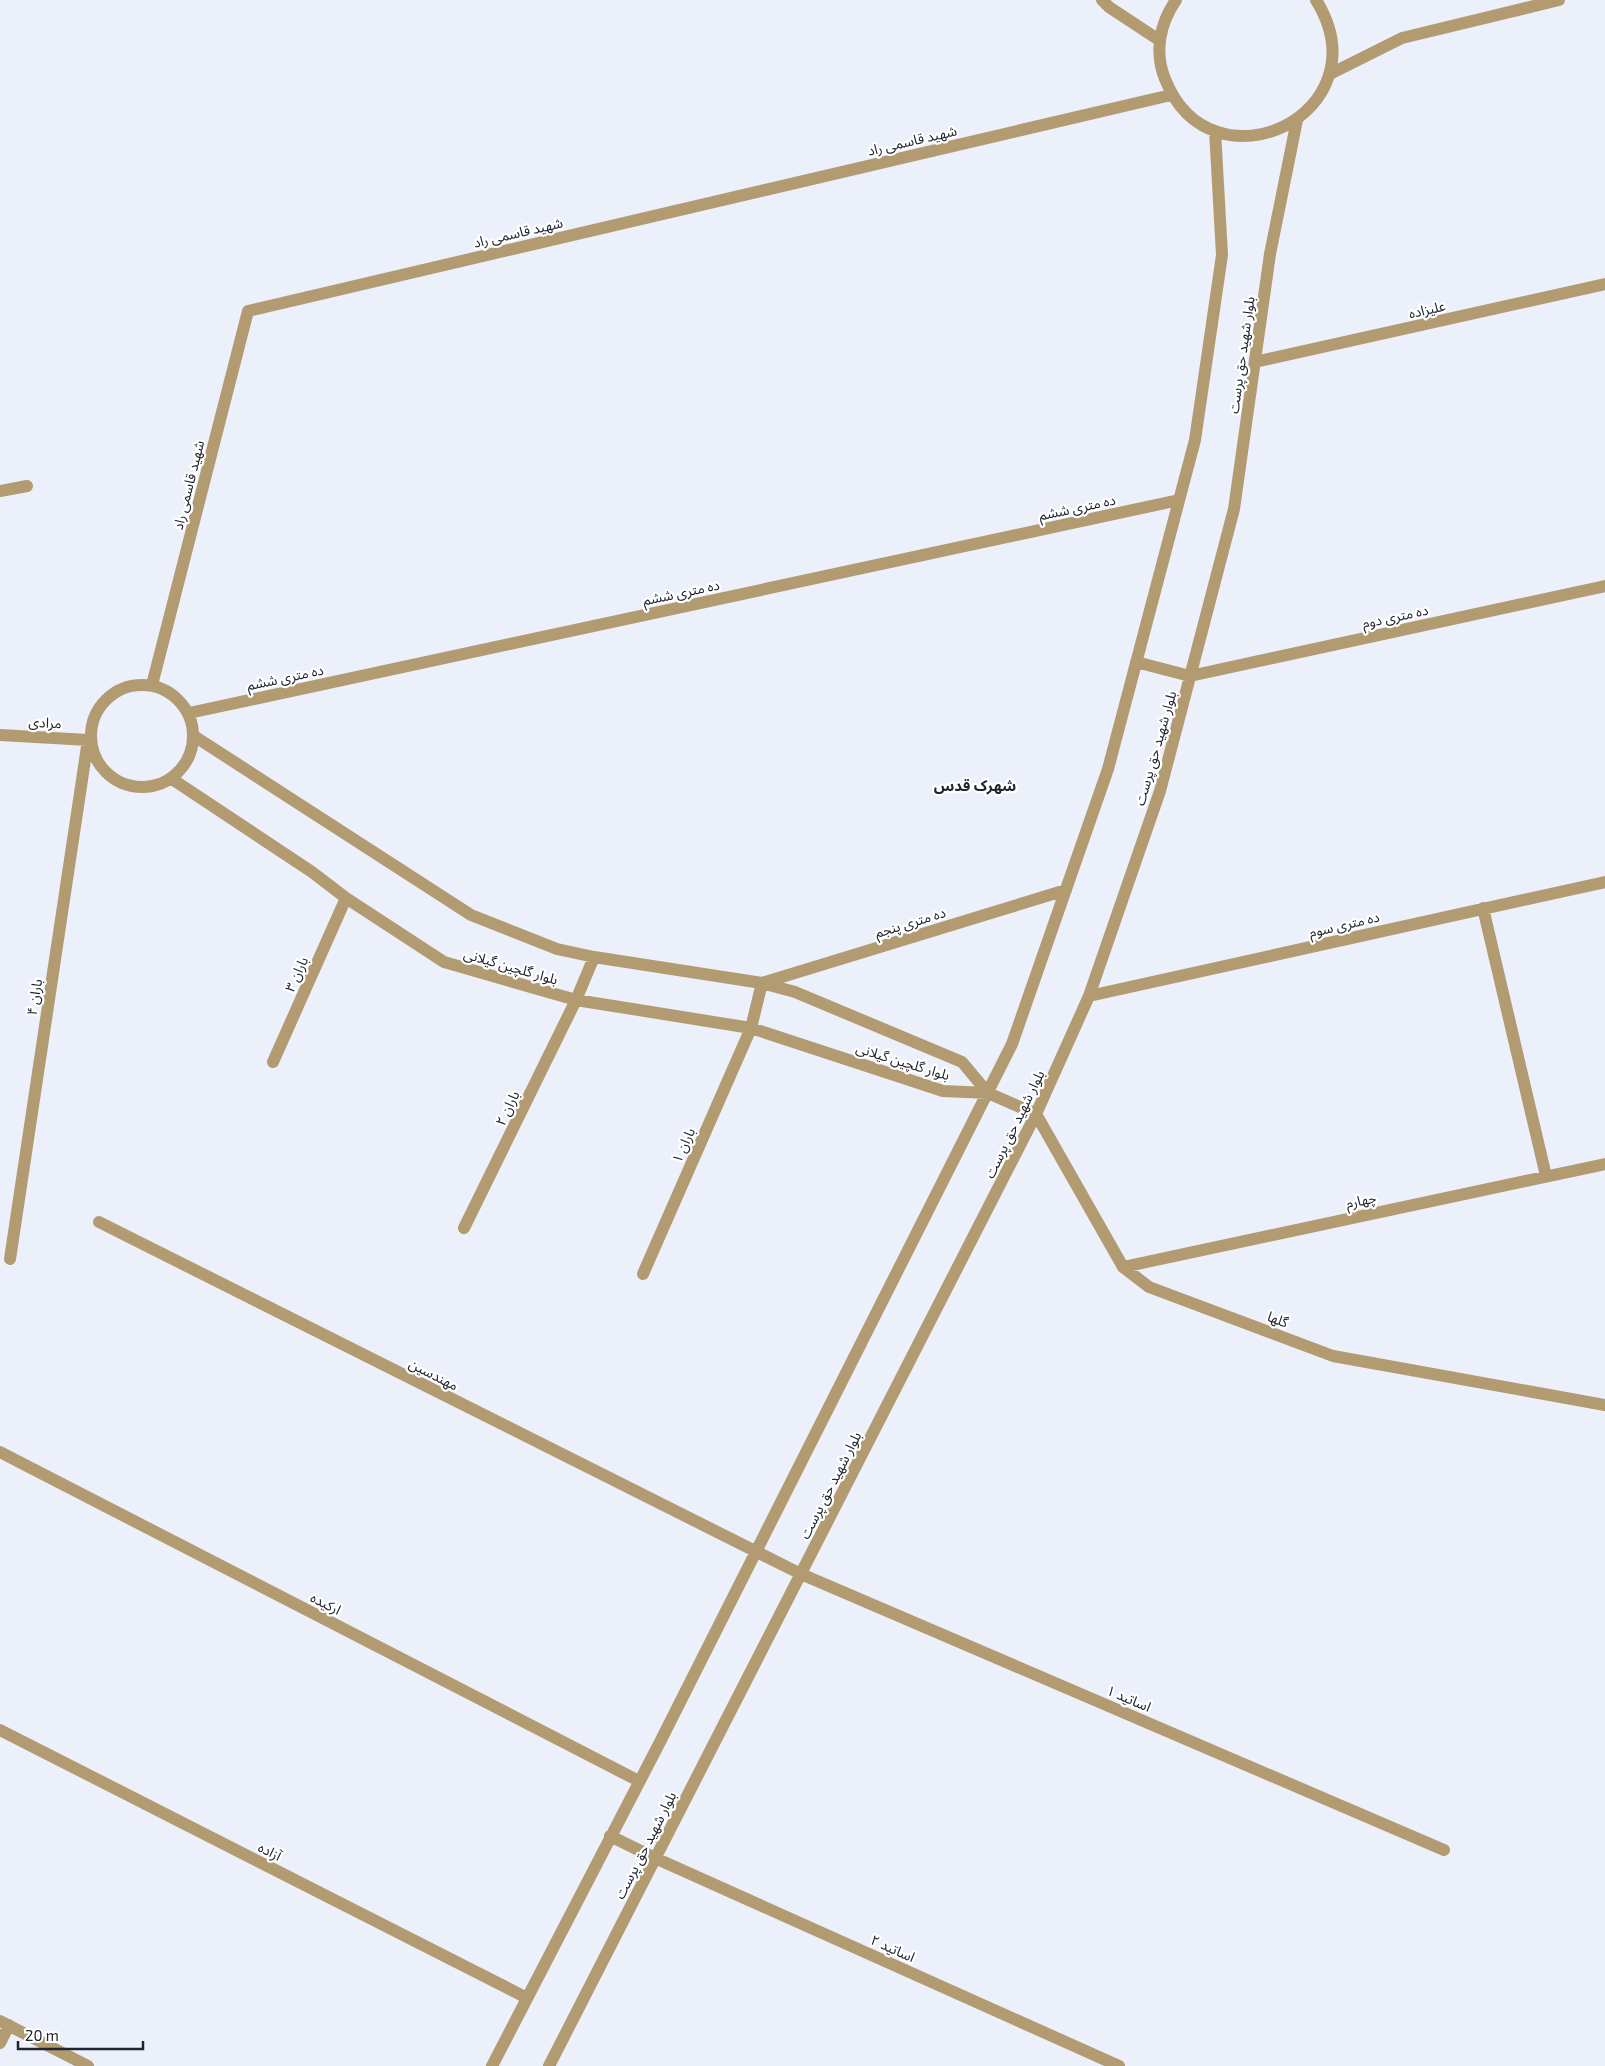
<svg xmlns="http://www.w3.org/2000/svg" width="1605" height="2066" viewBox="0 0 1605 2066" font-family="'Exo 2','Noto Sans Arabic',sans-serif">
	<rect width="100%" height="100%" fill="#ebf0fb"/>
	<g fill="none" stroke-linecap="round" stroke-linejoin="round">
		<path stroke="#b29b71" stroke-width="12" d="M1102 0 1109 7 1159 40
			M1176 0C1160 23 1154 52 1165 79 1212 197 1386 113 1316 0
			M1330 74 1402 38 1559 0
			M1255 362 1605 284
			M0 491 27 486
			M1136 662 1190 676 1605 586
			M91 736a51 51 0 1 1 102 0a51 51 0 1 1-102 0Z
			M152 685 248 311 1171 95
			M189 713 1179 500
			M0 735 88 740 10 1259
			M194 736 471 915 557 949 594 957 762 983 795 992 962 1062 988 1093
			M172 779 312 872 346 898 444 962 576 1000 751 1028 943 1091 988 1093 1036 1114 1123 1267 1149 1287 1333 1356 1605 1405
			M1483 908 1546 1176
			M1089 996 1605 882
			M273 1062 346 898
			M99 1222 801 1574 1444 1850
			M464 1228 576 1000 594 957
			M1123 1267 1605 1164
			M643 1274 751 1028 762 983 1066 890
			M0 1452 639 1781
			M0 1730 527 1998
			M610 1836 655 1858 1119 2066
			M0 2021 88 2066
			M0 2043 9 2025
			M492 2066 660 1742 1012 1044 1108 769 1195 440 1222 255 1215 131
			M549 2066 1036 1114 1089 996 1160 791 1234 509 1270 254 1297 120"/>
	</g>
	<g text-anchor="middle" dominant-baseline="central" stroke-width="4.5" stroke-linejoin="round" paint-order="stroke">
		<g font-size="14" fill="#20242e" stroke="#fff">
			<text transform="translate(912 140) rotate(-13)">شهید قاسمی راد</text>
			<text transform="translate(518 232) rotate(-13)">شهید قاسمی راد</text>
			<text transform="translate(1427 309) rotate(-13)">علیزاده</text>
			<text transform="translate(1241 355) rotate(-82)">بلوار شهید حق پرست</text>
			<text transform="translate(188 485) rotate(-76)">شهید قاسمی راد</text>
			<text transform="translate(1077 507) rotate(-12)">ده متری ششم</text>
			<text transform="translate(681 592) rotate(-12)">ده متری ششم</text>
			<text transform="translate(1395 616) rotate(-12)">ده متری دوم</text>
			<text transform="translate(285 677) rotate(-12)">ده متری ششم</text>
			<text transform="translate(45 722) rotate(3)">مرادی</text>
			<text transform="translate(1155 748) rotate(-74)">بلوار شهید حق پرست</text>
			<text transform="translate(910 922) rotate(-17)">ده متری پنجم</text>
			<text transform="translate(1344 924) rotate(-13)">ده متری سوم</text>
			<text transform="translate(511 966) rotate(16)">بلوار گلچین گیلانی</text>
			<text transform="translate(296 974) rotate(-66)">باران ۳</text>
			<text transform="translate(34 997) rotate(-81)">باران ۴</text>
			<text transform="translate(903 1061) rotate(17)">بلوار گلچین گیلانی</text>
			<text transform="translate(507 1108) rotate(-64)">باران ۲</text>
			<text transform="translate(1014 1124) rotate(-64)">بلوار شهید حق پرست</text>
			<text transform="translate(683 1145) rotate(-66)">باران ۱</text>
			<text transform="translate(1361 1200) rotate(-12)">چهارم</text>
			<text transform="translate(1278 1319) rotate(21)">گلها</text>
			<text transform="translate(434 1374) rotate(27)">مهندسین</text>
			<text transform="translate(830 1485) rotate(-63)">بلوار شهید حق پرست</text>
			<text transform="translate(326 1603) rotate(27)">ارکیده</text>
			<text transform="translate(1129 1698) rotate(23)">اساتید ۱</text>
			<text transform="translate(645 1845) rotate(-63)">بلوار شهید حق پرست</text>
			<text transform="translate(270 1851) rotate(27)">آزاده</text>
			<text transform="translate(893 1948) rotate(24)">اساتید ۲</text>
		</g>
		<g font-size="15" font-weight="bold" fill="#20242e" stroke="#fff">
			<text x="975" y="785">شهرک قدس</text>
		</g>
	</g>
	<path d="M18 2041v8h125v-8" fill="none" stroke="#20242e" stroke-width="2.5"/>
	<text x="25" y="2041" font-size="15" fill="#20242e" stroke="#ffffff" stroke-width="4" paint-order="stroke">20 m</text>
</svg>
